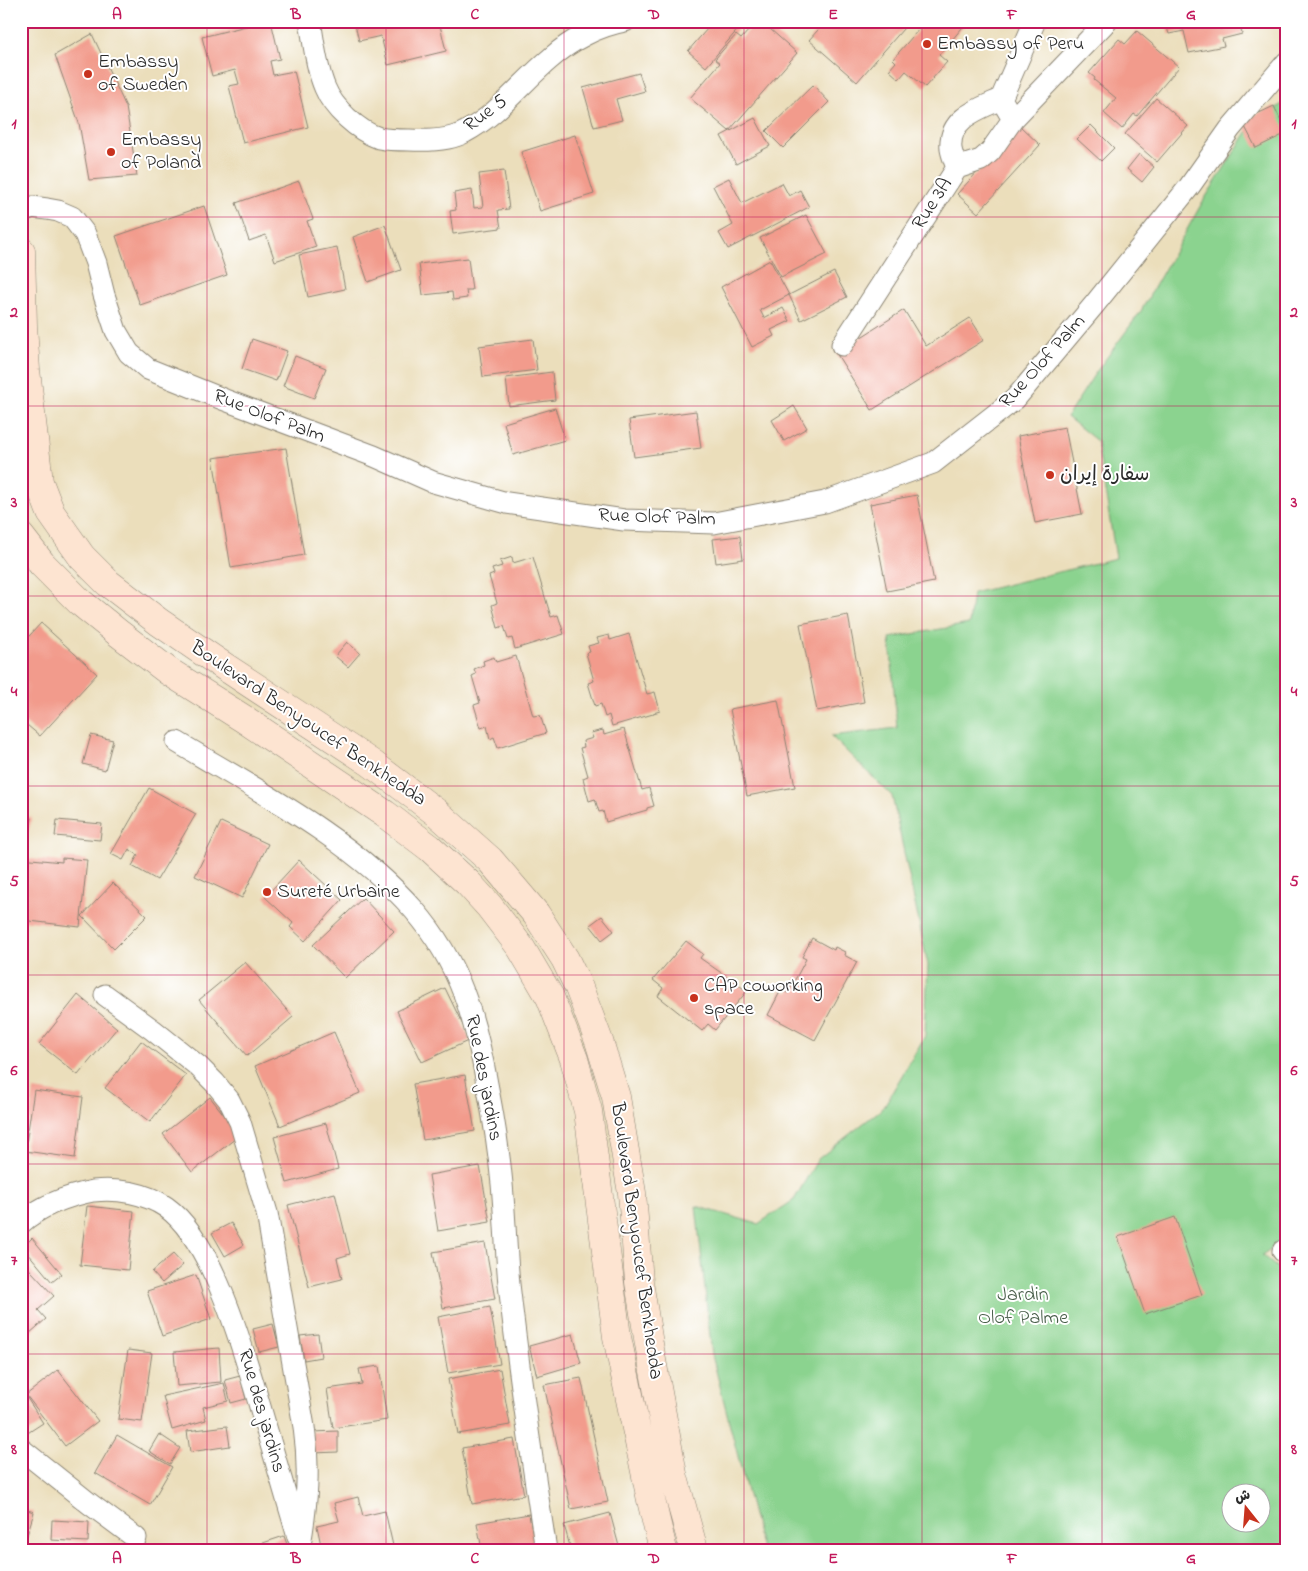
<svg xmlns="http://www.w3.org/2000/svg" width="1308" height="1571" viewBox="0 0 1308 1571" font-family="'Indie Flower','Playpen Sans Arabic',sans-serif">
	<rect width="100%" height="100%" fill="#fff"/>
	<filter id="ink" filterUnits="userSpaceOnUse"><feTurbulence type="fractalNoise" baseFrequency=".02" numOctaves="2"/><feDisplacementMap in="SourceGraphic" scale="10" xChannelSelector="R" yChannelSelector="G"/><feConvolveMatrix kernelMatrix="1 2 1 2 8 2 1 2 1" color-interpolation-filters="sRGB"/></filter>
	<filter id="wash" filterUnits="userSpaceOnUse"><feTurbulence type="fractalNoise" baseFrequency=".0096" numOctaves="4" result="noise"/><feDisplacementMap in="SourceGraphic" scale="20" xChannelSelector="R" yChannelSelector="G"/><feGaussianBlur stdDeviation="1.12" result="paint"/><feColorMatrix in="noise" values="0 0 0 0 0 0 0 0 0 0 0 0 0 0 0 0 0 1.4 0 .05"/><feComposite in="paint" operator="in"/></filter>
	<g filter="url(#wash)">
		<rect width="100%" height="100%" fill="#ebdebb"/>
		<path fill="#8bd38f" stroke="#5b7f5d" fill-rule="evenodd" d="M1287 100V1237L1262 1255 1287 1276V1550H762L712 1355 696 1206 758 1224 794 1200 818 1159 883 1108 925 1036 928 965 892 796 831 736 897 728 890 638 969 624 973 593 1116 558 1097 441 1067 417 1094 375 1141 311 1202 203 1249 129ZM1230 1494H1260V1524H1230Z"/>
		<g id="blocks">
			<path fill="#f29b8c" d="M266 21H271L280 59 270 61 273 75 294 71 308 127 243 143 229 86 239 84 235 70 212 76 202 37Z
				M354 21H439L446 51 388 65 381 36 359 41Z
				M714 21H745L706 67 688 51Z
				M757 21H761L797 53 729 131 690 98 720 63 715 59 736 35 741 39Z
				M826 21H910L857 82 809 40Z
				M926 21H968L939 55 947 62 925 87 906 71 899 79 889 70 896 62 893 59Z
				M1165 21H1218L1220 29 1240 24 1242 34 1222 39 1224 46 1189 53 1184 31 1169 34Z
				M1137 31 1179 67 1137 116 1134 114 1122 129 1104 113 1116 98 1094 80 1095 78 1089 73 1119 39 1125 44Z
				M92 34 126 107 137 176 89 180 79 123 55 55Z
				M639 73 645 91 616 99 622 120 594 127 583 88Z
				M813 85 829 102 783 148 766 131Z
				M1156 98 1188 126 1157 162 1125 134Z
				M1274 106 1287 133 1256 148 1242 121Z
				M755 118 770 146 736 164 721 136Z
				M1091 125 1114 148 1101 161 1077 139Z
				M1020 126 1040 145 978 213 957 194Z
				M575 135 594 194 540 211 521 152Z
				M1139 154 1154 167 1142 182 1127 169Z
				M504 171 509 209 498 210 501 228 453 234 450 211 456 210 454 193 472 190 474 208 483 207 479 174Z
				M729 178 742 203 782 183 789 196 800 190 809 207 728 249 719 233 733 225 713 186Z
				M299 181 313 219 307 221 316 247 275 261 266 235 249 241 236 203Z
				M204 206 227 275 140 305 116 236Z
				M806 215 827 254 781 277 760 238Z
				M385 225 401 270 368 282 353 237Z
				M337 247 345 289 308 297 299 255Z
				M468 258 472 290H466L467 298 453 300 452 292 423 295 419 264Z
				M770 260 789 295 760 310 764 318 783 308 790 321 771 330 774 336 752 347 721 287Z
				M834 272 847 297 801 320 789 295Z
				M904 310 926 346 970 318 984 340 872 410 836 353Z
				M252 339 287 351 276 381 242 369Z
				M533 339 537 370 483 377 479 346Z
				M295 356 326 368 314 398 283 386Z
				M552 372 555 400 509 406 506 378Z
				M794 406 807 428 784 441 772 420Z
				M555 408 565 440 513 455 504 423Z
				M696 411 701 448 634 457 629 420Z
				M1065 427 1082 514 1035 523 1018 436Z
				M286 448 304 555 231 568 213 458Z
				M917 495 934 582 887 591 870 504Z
				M740 536 743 559 716 563 713 539Z
				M512 557 513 563 533 557 551 617 558 615 564 634 515 649 512 638 508 639 504 626 498 628 492 605 497 603 489 576 494 574 492 569 502 566 500 561Z
				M848 615 864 702 817 711 800 624Z
				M41 623 97 674 40 736 21 720V645Z
				M629 634 647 694 655 692 660 711 653 713V714L612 726 609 715 605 717 601 704 595 706 588 683 594 681 586 653 590 652 588 646 599 643 597 638 609 635 610 640Z
				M347 642 360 653 348 667 335 656Z
				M516 656 533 716 540 715 546 733 498 748 494 737 490 739 487 726 481 728 474 705 480 703 472 676 476 674 474 669 484 665 483 661 494 657 496 662Z
				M778 700 795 787 747 796 730 709Z
				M624 729 642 790 649 788 654 806 647 808V810L606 822 603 811 599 812 595 799 589 801 583 778 588 776 580 748 584 747 583 741 593 738 591 733 603 730 604 735Z
				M91 735 113 740 105 770 83 764Z
				M149 788 196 814 157 880 132 866 138 855 129 849 123 860 111 854Z
				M21 815 32 818 26 839 21 838Z
				M57 820 102 824 100 840 55 836Z
				M221 822 268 844 242 898 195 876Z
				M21 858 62 862V858L87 860 80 927 21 920Z
				M299 860 342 900 305 941 290 927 293 923 265 897Z
				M113 883 147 916 114 949 82 916Z
				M363 898 394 931 345 978 313 945Z
				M602 916 614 931 602 940 590 925Z
				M812 938 834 950 835 947 845 952 844 955 857 962 815 1040 768 1015 781 990 788 993 806 959 802 957Z
				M686 941 703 954 700 958 747 991 715 1030 708 1024 702 1031 658 996 663 988 653 980Z
				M245 962 293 1017 247 1056 199 1000Z
				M445 988 470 1040 422 1062 397 1011Z
				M78 995 117 1028 78 1075 39 1044Z
				M334 1032 360 1093 280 1126 255 1066Z
				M141 1041 186 1075 150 1122 105 1088Z
				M465 1075 475 1131 423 1140 413 1084Z
				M34 1090 83 1097 75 1158 25 1151Z
				M210 1097 240 1135 192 1172 163 1134Z
				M326 1123 338 1169 287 1183 274 1137Z
				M480 1166 490 1222 438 1231 429 1175Z
				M335 1193 350 1254 337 1258 342 1279 309 1287 288 1205Z
				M87 1206 134 1211 128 1270 80 1265Z
				M1175 1217 1202 1295 1145 1314 1118 1237Z
				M231 1223 244 1245 225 1256 212 1233Z
				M32 1238 62 1274 52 1282 23 1247Z
				M485 1243 495 1299 443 1308 433 1252Z
				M173 1254 183 1265 162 1283 152 1272Z
				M21 1260 54 1296 38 1310 46 1319 21 1341V1281L22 1280 21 1279Z
				M196 1275 211 1319 162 1336 147 1291Z
				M490 1307 500 1364 448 1373 438 1317Z
				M273 1324 279 1347 259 1352 253 1329Z
				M318 1334 321 1357 304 1360 300 1336Z
				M573 1334 581 1363 537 1376 529 1346Z
				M219 1348 221 1382 177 1386 174 1352Z
				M128 1350 152 1353 142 1422 118 1419Z
				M379 1366 387 1420 333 1428 327 1389 362 1384 359 1369Z
				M500 1369 510 1425 458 1434 448 1379Z
				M58 1370 98 1421 65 1446 26 1395Z
				M240 1376 246 1399 231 1403 225 1380Z
				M581 1378 608 1502 571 1509 544 1385Z
				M224 1383 228 1401 203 1407 206 1420 172 1430 163 1396Z
				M27 1398 43 1423 26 1434 21 1427V1402Z
				M227 1426 230 1446 190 1452 187 1431Z
				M338 1431V1452L313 1453 312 1432Z
				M159 1434 180 1448 170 1464 149 1451Z
				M117 1435 172 1467 150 1505 95 1473Z
				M514 1439 524 1495 472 1504 462 1448Z
				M358 1497 363 1516 385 1511 394 1550H322L317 1526 339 1521 334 1503Z
				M21 1508 34 1512 23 1549H21Z
				M610 1513 620 1550H571L564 1525Z
				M529 1514 536 1550H482L477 1523Z
				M52 1520 89 1522 88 1542 51 1540Z
				M284 1536 289 1550H262L260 1544Z"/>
		</g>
	</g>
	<g filter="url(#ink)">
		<use href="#blocks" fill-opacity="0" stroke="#8b8473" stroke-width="1"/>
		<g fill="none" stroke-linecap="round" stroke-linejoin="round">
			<g stroke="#8b8473" stroke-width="23">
				<path id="street" d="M310 21C314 43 316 67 325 88 333 108 358 131 379 138 388 140 400 140 409 140 427 141 449 141 465 132 499 114 522 82 551 58 571 40 598 26 625 21
					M1013 119 1001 99 1035 21
					M957 168C955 162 952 155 951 149 948 118 979 109 1001 99
					M21 212 32 207 47 209 58 211 72 217 85 234 96 263 104 295 116 331 129 353 148 369 225 400 374 456 433 482 507 503 624 520 714 523 825 502 933 463 1015 399 1094 305 1189 187 1230 129 1287 62
					M842 345 957 168 981 160 990 152 1013 119 1107 21
					M177 742C257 790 353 840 414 910 461 964 476 1021 488 1089 494 1120 499 1152 502 1184 505 1217 506 1251 509 1284 519 1373 532 1461 546 1550
					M105 995 153 1030 198 1066 215 1083 229 1100 240 1122 267 1213 304 1427C310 1469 307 1504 300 1545
					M21 1223C42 1205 67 1196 93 1191 117 1188 146 1193 166 1207 216 1242 248 1366 265 1424 276 1462 287 1500 298 1537
					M1283 1251 1287 1249
					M21 1449 90 1504 136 1538"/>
			</g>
			<g stroke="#8b8473" stroke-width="29">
				<path id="secondary" d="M21 251 23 326 26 370 39 482 51 513 82 557 108 583 159 622 216 661 371 763 437 813 490 860 536 914 565 959 579 988 599 1041 616 1097 632 1193 639 1282 649 1344 673 1474 694 1550
					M21 537 42 564 80 602 117 632 168 671 244 719 385 814 430 848 468 883 489 906 521 948 550 997 574 1059 588 1111 617 1337 651 1500 663 1550"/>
			</g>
			<use href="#street" stroke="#fff" stroke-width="21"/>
			<use href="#secondary" stroke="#fde4d1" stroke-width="28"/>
		</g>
	</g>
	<path fill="none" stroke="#c2185b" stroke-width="1" stroke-opacity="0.55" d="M207 21V1550M386 21V1550M564 21V1550M744 21V1550M922 21V1550M1102 21V1550M21 217H1287M21 406H1287M21 596H1287M21 786H1287M21 975H1287M21 1164H1287M21 1354H1287"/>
	<g fill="#c8321e" stroke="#fff" stroke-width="2">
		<circle cx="927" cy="44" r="5"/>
		<circle cx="88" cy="74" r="5"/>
		<circle cx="111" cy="152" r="5"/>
		<circle cx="1050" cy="475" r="5"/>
		<circle cx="267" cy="892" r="5"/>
		<circle cx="694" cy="998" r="5"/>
	</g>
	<g text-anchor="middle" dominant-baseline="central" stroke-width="4" stroke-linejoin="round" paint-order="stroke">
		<g font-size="20" fill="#2b2b2b" stroke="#fff" text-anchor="start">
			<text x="937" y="44">Embassy of Peru</text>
			<text x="98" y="62">Embassy<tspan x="98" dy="23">of Sweden</tspan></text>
			<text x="121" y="140">Embassy<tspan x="121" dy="23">of Poland</tspan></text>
			<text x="1060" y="475">سفارة إيران</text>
			<text x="277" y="892">Sureté Urbaine</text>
			<text x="704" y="986">CAP coworking<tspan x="704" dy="23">space</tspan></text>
		</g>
		<g font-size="20" fill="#2b2b2b" stroke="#fff">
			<text transform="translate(486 114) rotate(-37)">Rue 5</text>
			<text transform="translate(933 204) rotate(-57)">Rue 3A</text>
			<text transform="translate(1043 362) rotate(-48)">Rue Olof Palm</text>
			<text transform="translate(269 417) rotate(21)">Rue Olof Palm</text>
			<text transform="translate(657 518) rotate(2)">Rue Olof Palm</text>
			<text transform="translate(308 724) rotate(34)">Boulevard Benyoucef Benkhedda</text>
			<text transform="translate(483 1078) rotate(79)">Rue des jardins</text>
			<text transform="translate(636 1241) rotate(82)">Boulevard Benyoucef Benkhedda</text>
			<text transform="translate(261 1411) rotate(74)">Rue des jardins</text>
		</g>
		<g font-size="20" fill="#485d49" stroke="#fff">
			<text x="1023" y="1295">Jardin<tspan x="1023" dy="23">Olof Palme</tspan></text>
		</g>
	</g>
	<rect width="1308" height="1571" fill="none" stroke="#fff" stroke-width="55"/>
	<g transform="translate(1246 1508) rotate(343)"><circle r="24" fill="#ffffff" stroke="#aaaaaa"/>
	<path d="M0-4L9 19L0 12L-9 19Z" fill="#c8321e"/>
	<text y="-8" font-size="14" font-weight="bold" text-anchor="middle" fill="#2b2b2b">ش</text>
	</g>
	<rect x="28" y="28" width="1252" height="1516" fill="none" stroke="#c2185b" stroke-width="2"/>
	<g font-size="16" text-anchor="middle" font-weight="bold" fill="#c2185b">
		<text x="117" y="19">A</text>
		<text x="296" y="19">B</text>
		<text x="475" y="19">C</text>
		<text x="654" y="19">D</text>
		<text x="833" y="19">E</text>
		<text x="1012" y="19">F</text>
		<text x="1191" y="19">G</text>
		<text x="14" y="128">1</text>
		<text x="1294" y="128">1</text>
		<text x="14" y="317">2</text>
		<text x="1294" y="317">2</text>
		<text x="14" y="507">3</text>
		<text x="1294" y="507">3</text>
		<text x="14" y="696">4</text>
		<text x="1294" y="696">4</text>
		<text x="14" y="886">5</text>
		<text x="1294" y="886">5</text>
		<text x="14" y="1075">6</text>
		<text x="1294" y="1075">6</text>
		<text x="14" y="1265">7</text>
		<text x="1294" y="1265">7</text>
		<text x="14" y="1454">8</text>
		<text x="1294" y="1454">8</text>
		<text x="117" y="1563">A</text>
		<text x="296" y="1563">B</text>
		<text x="475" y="1563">C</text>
		<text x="654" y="1563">D</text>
		<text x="833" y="1563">E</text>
		<text x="1012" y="1563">F</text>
		<text x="1191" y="1563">G</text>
	</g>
</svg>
